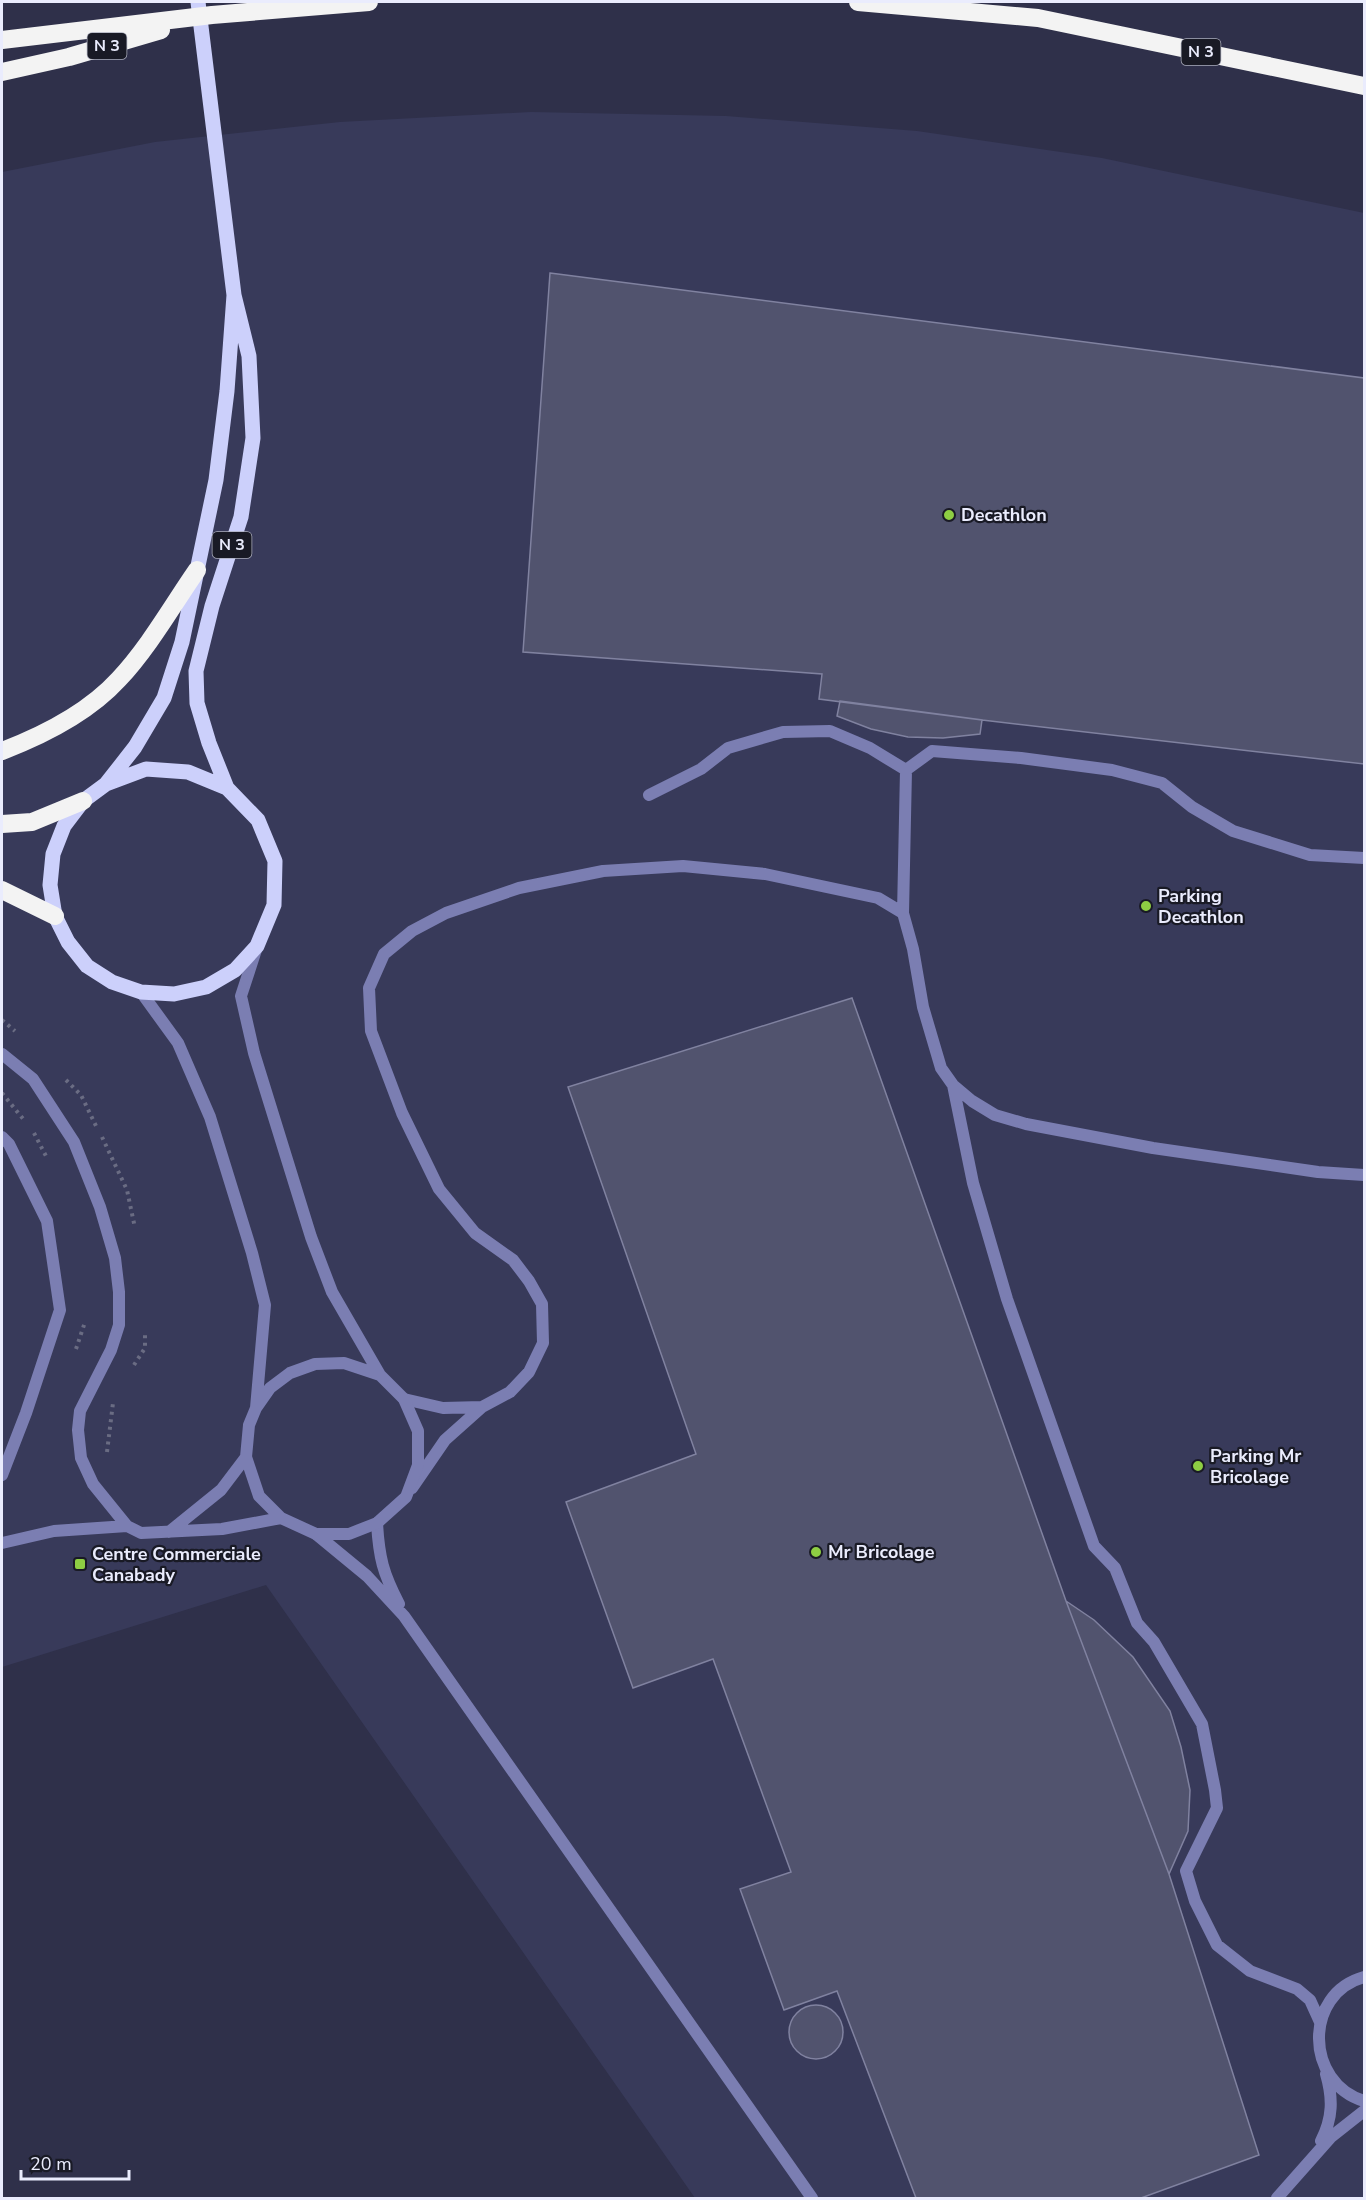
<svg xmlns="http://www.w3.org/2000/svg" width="1366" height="2200" viewBox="0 0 1366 2200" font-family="'Nunito Sans',sans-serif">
	<rect width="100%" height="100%" fill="#2f304a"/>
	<path fill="#383a5a" d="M531 112 726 116 917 131 1102 158 1364 213V2198H695L266 1585 2 1667V172L155 142 340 122Z"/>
	<path fill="#51536e" stroke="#8082a0" stroke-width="1.5" d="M550 273 1364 378V764L982 720 819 699 822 674 523 652Z
		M840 701 982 720 980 734 943 738 908 737 871 729 837 716Z
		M852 998 1066 1601 1169 1874 1259 2155 1141 2198H916L837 1991 784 2010 740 1889 791 1872 713 1659 633 1688 566 1502 696 1454 568 1087Z
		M1066 1601 1094 1620 1133 1657 1170 1711 1181 1747 1190 1790 1188 1831 1169 1874Z
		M789 2032a27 27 0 1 1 54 0a27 27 0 1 1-54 0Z"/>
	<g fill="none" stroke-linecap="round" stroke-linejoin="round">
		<path stroke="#6a6c83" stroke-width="4" stroke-dasharray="3 4.5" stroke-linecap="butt" d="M2 1020 15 1031
			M66 1080 81 1095 97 1128
			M2 1093 24 1120
			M34 1133 47 1158
			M102 1137 127 1190 135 1228
			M76 1349 85 1322
			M134 1365 145 1348V1331
			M107 1452 113 1403"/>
		<path stroke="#7b7eb2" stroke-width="12" d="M906 770 932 751 1021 758 1112 770 1162 783 1192 807 1233 831 1310 855 1364 858
			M649 795 701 769 728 748 783 732 830 731 870 748 906 770 903 913
			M953 1085 973 1183 1007 1299 1094 1546 1115 1568 1137 1623 1154 1642 1202 1724 1215 1790 1217 1808 1186 1871 1195 1901 1217 1945 1250 1971 1297 1989 1310 2000 1320 2022
			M2 1137 9 1144 47 1221 60 1310 26 1413 2 1475
			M404 1399 443 1408 482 1407
			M412 1488 445 1440 482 1407 510 1392 529 1372 543 1343 542 1304 529 1281 513 1260 475 1233 439 1189 402 1113 371 1031 369 988 384 954 412 931 446 913 519 888 603 871 683 866 765 874 878 898 903 913 913 949 923 1007 941 1068 953 1085 972 1101 995 1115 1026 1124 1153 1148 1318 1172 1364 1175
			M377 1523C379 1558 383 1573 399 1604
			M316 1534 367 1576 404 1616 812 2198
			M1364 1977C1303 1994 1305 2083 1364 2101
			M1321 2141C1333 2118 1333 2098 1326 2074
			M1277 2198 1331 2137 1364 2111"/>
		<path stroke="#7b7eb2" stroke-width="12" d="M257 947 241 996 254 1053 311 1237 332 1292 380 1375 404 1399 418 1431V1465L406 1497 377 1523 349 1534H316L281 1518 259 1496 246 1457 249 1425 256 1408 270 1388 290 1373 315 1364 344 1363 380 1375
			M141 992 178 1043 210 1117 252 1253 265 1305 256 1408
			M2 1054 33 1079 74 1142 100 1207 115 1258 119 1292V1325L111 1350 80 1411 78 1430 81 1458 93 1484 127 1526 141 1533 222 1529 281 1518
			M169 1532 221 1490 246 1457
			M2 1543 54 1531 127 1526"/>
		<path stroke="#ccd0fb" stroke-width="15" d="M198 2 234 295 249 356 253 438 241 517 212 606 196 671 197 703 209 743 227 788 258 820 275 861 274 905 257 946 235 970 206 987 174 994 141 992 112 982 87 966 68 942 55 916 50 885 53 854 64 826 83 801 106 784 135 747 164 698 182 642 216 480 227 391 234 295
			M106 784 146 769 188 772 227 788"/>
		<path stroke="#f3f3f3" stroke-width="18" d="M858 2 1038 18 1364 86
			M2 40 212 15 369 2
			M2 72 69 57 161 30
			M2 751C44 735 88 713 119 679 149 647 172 606 197 570
			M2 824 32 822 83 801
			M2 890 55 916"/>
	</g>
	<g fill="#8ece43" stroke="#191a25" stroke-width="2">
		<circle cx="949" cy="515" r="6"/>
		<circle cx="1146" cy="906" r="6"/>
		<circle cx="1198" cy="1466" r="6"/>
		<circle cx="816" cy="1552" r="6"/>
		<rect x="74" y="1558" width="12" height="12" rx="3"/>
	</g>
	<g text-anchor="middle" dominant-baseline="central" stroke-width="4.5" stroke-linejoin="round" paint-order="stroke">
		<g fill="#191a25" stroke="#abadbc" stroke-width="1.5">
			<rect x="87.5" y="33" width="39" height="26" rx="4.5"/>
			<rect x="1181.5" y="39" width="39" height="26" rx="4.5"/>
			<rect x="212.5" y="532" width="39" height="26" rx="4.5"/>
		</g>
		<g font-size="16" font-weight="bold" fill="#eaecfd">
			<text x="107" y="46">N 3</text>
			<text x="1201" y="52">N 3</text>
			<text x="232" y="545">N 3</text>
		</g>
		<g font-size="18" font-weight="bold" fill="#eaecfd" stroke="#191a25" text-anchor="start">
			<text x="961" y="515">Decathlon</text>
			<text x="1158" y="896">Parking<tspan x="1158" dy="21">Decathlon</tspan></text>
			<text x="1210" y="1456">Parking Mr<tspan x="1210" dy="21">Bricolage</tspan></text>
			<text x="828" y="1552">Mr Bricolage</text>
			<text x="92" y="1554">Centre Commerciale<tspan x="92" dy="21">Canabady</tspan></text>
		</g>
	</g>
	<rect width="1366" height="2200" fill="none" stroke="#eaecfd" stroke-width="6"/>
	<path d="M21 2170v9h108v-9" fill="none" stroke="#eaecfd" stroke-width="3"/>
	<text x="30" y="2170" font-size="18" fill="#eaecfd" stroke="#191a25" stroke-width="4.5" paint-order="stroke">20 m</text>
</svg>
